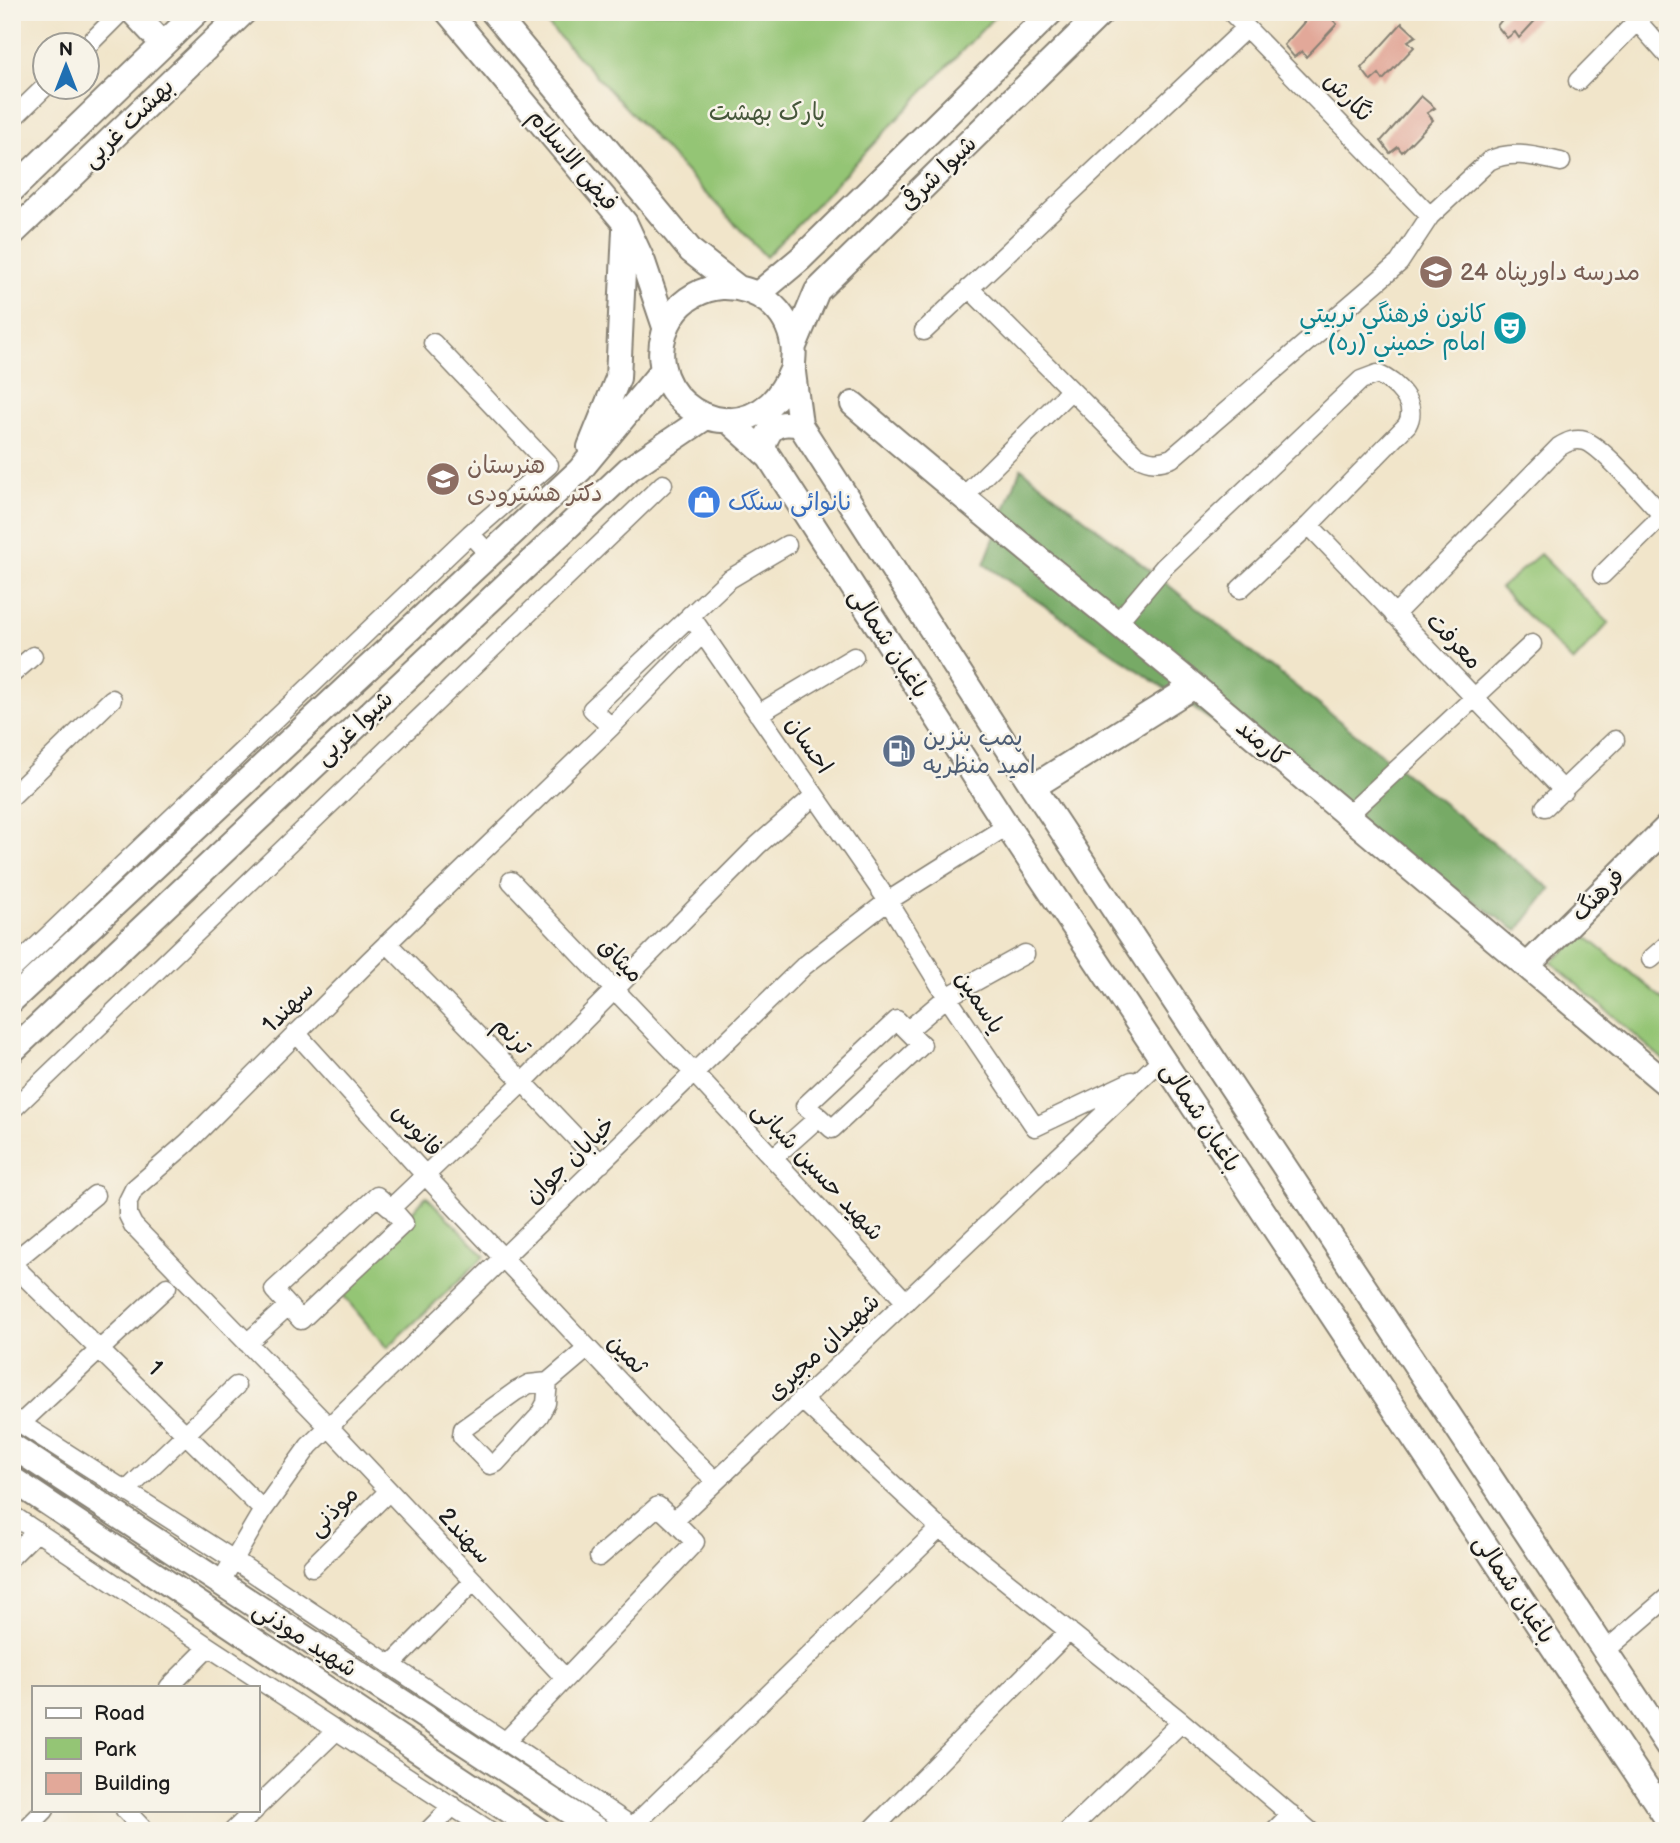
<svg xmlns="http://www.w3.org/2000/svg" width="1680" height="1843" viewBox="0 0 1680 1843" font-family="'Balsamiq Sans','Playpen Sans Arabic',sans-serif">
	<rect width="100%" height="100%" fill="#f7f3e8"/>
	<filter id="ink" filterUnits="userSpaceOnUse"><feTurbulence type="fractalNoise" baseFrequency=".0143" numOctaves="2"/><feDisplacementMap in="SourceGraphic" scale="14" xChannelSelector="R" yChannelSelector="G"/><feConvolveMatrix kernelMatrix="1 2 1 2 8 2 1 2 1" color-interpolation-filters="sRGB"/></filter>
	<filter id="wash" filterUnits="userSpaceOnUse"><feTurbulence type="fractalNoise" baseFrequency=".00686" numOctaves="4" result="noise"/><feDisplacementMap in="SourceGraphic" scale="28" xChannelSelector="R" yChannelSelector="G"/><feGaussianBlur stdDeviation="1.57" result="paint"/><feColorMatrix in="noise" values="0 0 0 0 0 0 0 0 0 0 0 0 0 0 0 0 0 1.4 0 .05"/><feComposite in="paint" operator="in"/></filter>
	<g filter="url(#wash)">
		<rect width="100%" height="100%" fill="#f1e5ca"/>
		<path fill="#94c575" stroke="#587048" stroke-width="2" d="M536 12H999L766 257Z
			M1540 554 1609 623 1573 662 1500 588Z
			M1584 935 1668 1003V1064L1551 962Z
			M426 1196 485 1256 387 1348 341 1293Z"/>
		<path fill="#7a6" stroke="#4a6341" stroke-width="2" d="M1021 468 1551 889 1517 931 984 564Z"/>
		<g id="blocks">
			<path fill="#e2a899" d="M1313 12H1325L1337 24 1306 57 1302 51 1294 57 1284 45Z
				M1508 12H1543L1519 38 1515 32 1507 38 1497 26Z
				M1402 23 1416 36 1408 41 1414 47 1383 80 1379 74 1371 81 1361 68Z
				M1421 96 1435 108 1427 113 1433 120 1402 152 1398 147 1390 153 1381 141Z"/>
		</g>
	</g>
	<g filter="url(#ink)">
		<use href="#blocks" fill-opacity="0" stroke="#868073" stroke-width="2"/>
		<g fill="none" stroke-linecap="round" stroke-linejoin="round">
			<g stroke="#868073" stroke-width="21">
				<path id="street" d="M1231 12 1430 216
					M1629 12 1668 56
					M87 46 121 12
					M1578 81 1646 12
					M12 119 46 86
					M969 288 1137 456C1150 463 1158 463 1172 458L1399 263 1430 216 1489 161C1512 149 1537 157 1561 162
					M924 331 1246 28
					M433 343 549 465 470 534 489 554
					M962 498 1071 390
					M1309 525 1564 791
					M1602 575 1662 516
					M690 615 888 901 947 997 1035 1127 1132 1081
					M1394 615 1559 447C1567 442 1575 438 1585 441 1603 446 1651 504 1668 521
					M1117 623 1164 567 1361 380 1377 374C1396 382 1419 404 1407 425L1309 525 1240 589
					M12 674 33 656
					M758 714 854 657
					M611 727 592 709 728 580 787 545
					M12 796 112 699
					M1545 807 1615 740
					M1348 815 1532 644
					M511 881 695 1074 906 1302
					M387 943 523 1082 601 1164
					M1651 959 1668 944
					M12 970 470 534
					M908 1030 947 997 1025 954
					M296 1033 426 1176 679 1445 716 1481
					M12 1110 663 484
					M773 1158 819 1117 832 1129 922 1045 897 1020 805 1106 819 1117
					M391 1208 404 1223 301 1320 274 1290 377 1196 391 1208 523 1082 758 845 814 796
					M13 1262 95 1195
					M12 1264 263 1510
					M247 1343 288 1306
					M548 1382 546 1403 539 1416 496 1463 490 1465 462 1436 463 1429 516 1391 529 1384 548 1382 588 1348
					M801 1399 940 1528 1182 1722 1310 1831
					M12 1418 234 1560 639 1831
					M21 1423 167 1287
					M126 1491 236 1386
					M12 1515 209 1647 490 1831
					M12 1556 37 1531
					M599 1557 658 1506 674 1521
					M312 1567 389 1491
					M220 1583 263 1510 309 1446 804 966 888 901 1007 826
					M1605 1651 1668 1597
					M391 1665 474 1581
					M565 1678 329 1427 133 1225 128 1215V1201L134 1189 187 1143 369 961 611 727 703 633
					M169 1687 209 1647
					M505 1742 695 1542 674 1521 1162 1059
					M257 1807 336 1731
					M125 1810 145 1831
					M24 1831 45 1810
					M233 1831 255 1810
					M428 1831 453 1806
					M628 1831 940 1528
					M871 1831 1069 1631
					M1068 1831 1182 1722
					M1274 1831 1291 1814"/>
			</g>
			<g stroke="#868073" stroke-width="28">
				<path id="secondary" d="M133 12 163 44
					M448 12 625 223 643 262 665 327
					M493 12 691 251 737 287
					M12 190 197 12
					M12 234 244 12
					M758 294 800 259 1051 12
					M794 346 817 291 1102 12
					M793 368C787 382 781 394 770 404 714 453 630 383 673 315 683 299 703 288 722 287 757 286 788 309 793 345 795 354 792 363 793 372 795 390 798 407 800 425L1033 787 1668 1746
					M853 404C965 501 1080 592 1194 686 1353 818 1511 951 1668 1085
					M728 420 769 457 1007 826 1668 1820
					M590 447 618 378 625 230
					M763 452C766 428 776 420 800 425
					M1033 787 1194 686
					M1528 965 1668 826
					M12 1000 580 470 662 371
					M12 1051 629 469 706 417
					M12 1446 599 1831
					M12 1479 539 1831"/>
			</g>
			<use href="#street" stroke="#fff" stroke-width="18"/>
			<use href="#secondary" stroke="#fff" stroke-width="24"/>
		</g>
	</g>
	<defs>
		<g id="school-disc" transform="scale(1.75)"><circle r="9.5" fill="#8d6e63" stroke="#f7f3e8"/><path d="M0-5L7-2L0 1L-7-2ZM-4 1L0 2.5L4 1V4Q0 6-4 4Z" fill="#fff"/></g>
		<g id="theatre-disc" transform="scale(1.75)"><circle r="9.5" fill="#0f9aa8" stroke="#f7f3e8"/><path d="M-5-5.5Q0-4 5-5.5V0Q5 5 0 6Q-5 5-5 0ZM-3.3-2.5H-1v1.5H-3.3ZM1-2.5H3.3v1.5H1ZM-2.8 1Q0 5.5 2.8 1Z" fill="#fff"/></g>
		<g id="shop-disc" transform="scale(1.75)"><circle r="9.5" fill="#3f7fe0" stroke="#f7f3e8"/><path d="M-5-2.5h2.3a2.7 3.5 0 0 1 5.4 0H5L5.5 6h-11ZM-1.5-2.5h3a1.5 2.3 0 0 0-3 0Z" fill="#fff"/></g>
		<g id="fuel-disc" transform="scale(1.75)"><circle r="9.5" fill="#5c6f8a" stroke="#f7f3e8"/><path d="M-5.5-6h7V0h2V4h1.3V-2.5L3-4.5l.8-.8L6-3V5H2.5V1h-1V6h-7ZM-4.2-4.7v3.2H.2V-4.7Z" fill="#fff"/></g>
	</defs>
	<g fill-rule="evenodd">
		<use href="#school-disc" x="1436" y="272"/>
		<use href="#theatre-disc" x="1510" y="328"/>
		<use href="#school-disc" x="443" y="479"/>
		<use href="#shop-disc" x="704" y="502"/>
		<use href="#fuel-disc" x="899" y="751"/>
	</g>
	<g text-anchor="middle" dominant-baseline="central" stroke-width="5" stroke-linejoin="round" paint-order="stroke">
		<g font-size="24" fill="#1c1c1c" stroke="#f7f3e8">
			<text transform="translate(1348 97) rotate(46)">نگارش</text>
			<text transform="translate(128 123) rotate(-44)">بهشت غربی</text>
			<text transform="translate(573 160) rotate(50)">فیض الاسلام</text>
			<text transform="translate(938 173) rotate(-44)">شیوا شرقی</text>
			<text transform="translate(1454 641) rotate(46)">معرفت</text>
			<text transform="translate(889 643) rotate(57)">باغبان شمالی</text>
			<text transform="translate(354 728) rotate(-43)">شیوا غربی</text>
			<text transform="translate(1262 743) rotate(40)">کارمند</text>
			<text transform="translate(809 745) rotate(56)">احسان</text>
			<text transform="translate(1598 895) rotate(-45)">فرهنگ</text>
			<text transform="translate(621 960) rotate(46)">میثاق</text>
			<text transform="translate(980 1002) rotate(57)">یاسمین</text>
			<text transform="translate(288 1007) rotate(-45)">1سهند</text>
			<text transform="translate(512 1036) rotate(45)">ترنم</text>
			<text transform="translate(1201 1117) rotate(57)">باغبان شمالی</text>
			<text transform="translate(417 1130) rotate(48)">فانوس</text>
			<text transform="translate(570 1160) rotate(-44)">خیابان جوان</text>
			<text transform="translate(818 1171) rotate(47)">شهید حسین شبانی</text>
			<text transform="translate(823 1347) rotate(-43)">شهیدان مجیری</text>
			<text transform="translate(627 1354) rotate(47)">ثمین</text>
			<text transform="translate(155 1368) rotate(45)">1</text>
			<text transform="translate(333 1511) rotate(-45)">موذنی</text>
			<text transform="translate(465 1536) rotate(47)">2سهند</text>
			<text transform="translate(1514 1589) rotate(56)">باغبان شمالی</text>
			<text transform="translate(305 1639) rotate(33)">شهید موذنی</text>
		</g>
		<g font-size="24" fill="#46573b" stroke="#f7f3e8">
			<text x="767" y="112">پارک بهشت</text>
		</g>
		<g font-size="24" fill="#785e54" stroke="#f7f3e8" text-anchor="start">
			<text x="1460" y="272">مدرسه داورپناه 24</text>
			<text x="467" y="465">هنرستان<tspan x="467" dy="28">دکتر هشترودی</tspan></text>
		</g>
		<g font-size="24" fill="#0d838f" stroke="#f7f3e8" text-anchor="end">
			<text x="1486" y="314">كانون فرهنگي تربيتي<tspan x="1486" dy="28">امام خميني (ره)</tspan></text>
		</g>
		<g font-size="24" fill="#366cbe" stroke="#f7f3e8" text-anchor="start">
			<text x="728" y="502">نانوائی سنگک</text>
		</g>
		<g font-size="24" fill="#4e5e75" stroke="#f7f3e8" text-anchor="start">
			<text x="923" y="737">پمپ بنزین<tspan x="923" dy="28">امید منظریه</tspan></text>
		</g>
	</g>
	<rect width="1680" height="1843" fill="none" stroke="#f7f3e8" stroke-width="42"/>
	<rect x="32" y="1686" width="228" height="126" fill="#f7f3e8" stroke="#9f9d96" stroke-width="2"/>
	<rect x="46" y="1708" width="35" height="10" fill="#ffffff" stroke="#9f9d96" stroke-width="2"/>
	<text x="94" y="1720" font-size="21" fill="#1c1c1c">Road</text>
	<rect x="46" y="1738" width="35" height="21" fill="#94c575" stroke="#9f9d96" stroke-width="2"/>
	<text x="94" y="1756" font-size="21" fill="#1c1c1c">Park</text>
	<rect x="46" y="1773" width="35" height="21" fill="#e2a899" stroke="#9f9d96" stroke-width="2"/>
	<text x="94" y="1790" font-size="21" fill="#1c1c1c">Building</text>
	<g transform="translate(66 66)"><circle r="33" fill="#f7f3e8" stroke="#9f9d96" stroke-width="2"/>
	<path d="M0-5L12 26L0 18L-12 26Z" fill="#1f6fb2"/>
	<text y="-10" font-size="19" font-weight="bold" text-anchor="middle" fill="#1c1c1c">N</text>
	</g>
</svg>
